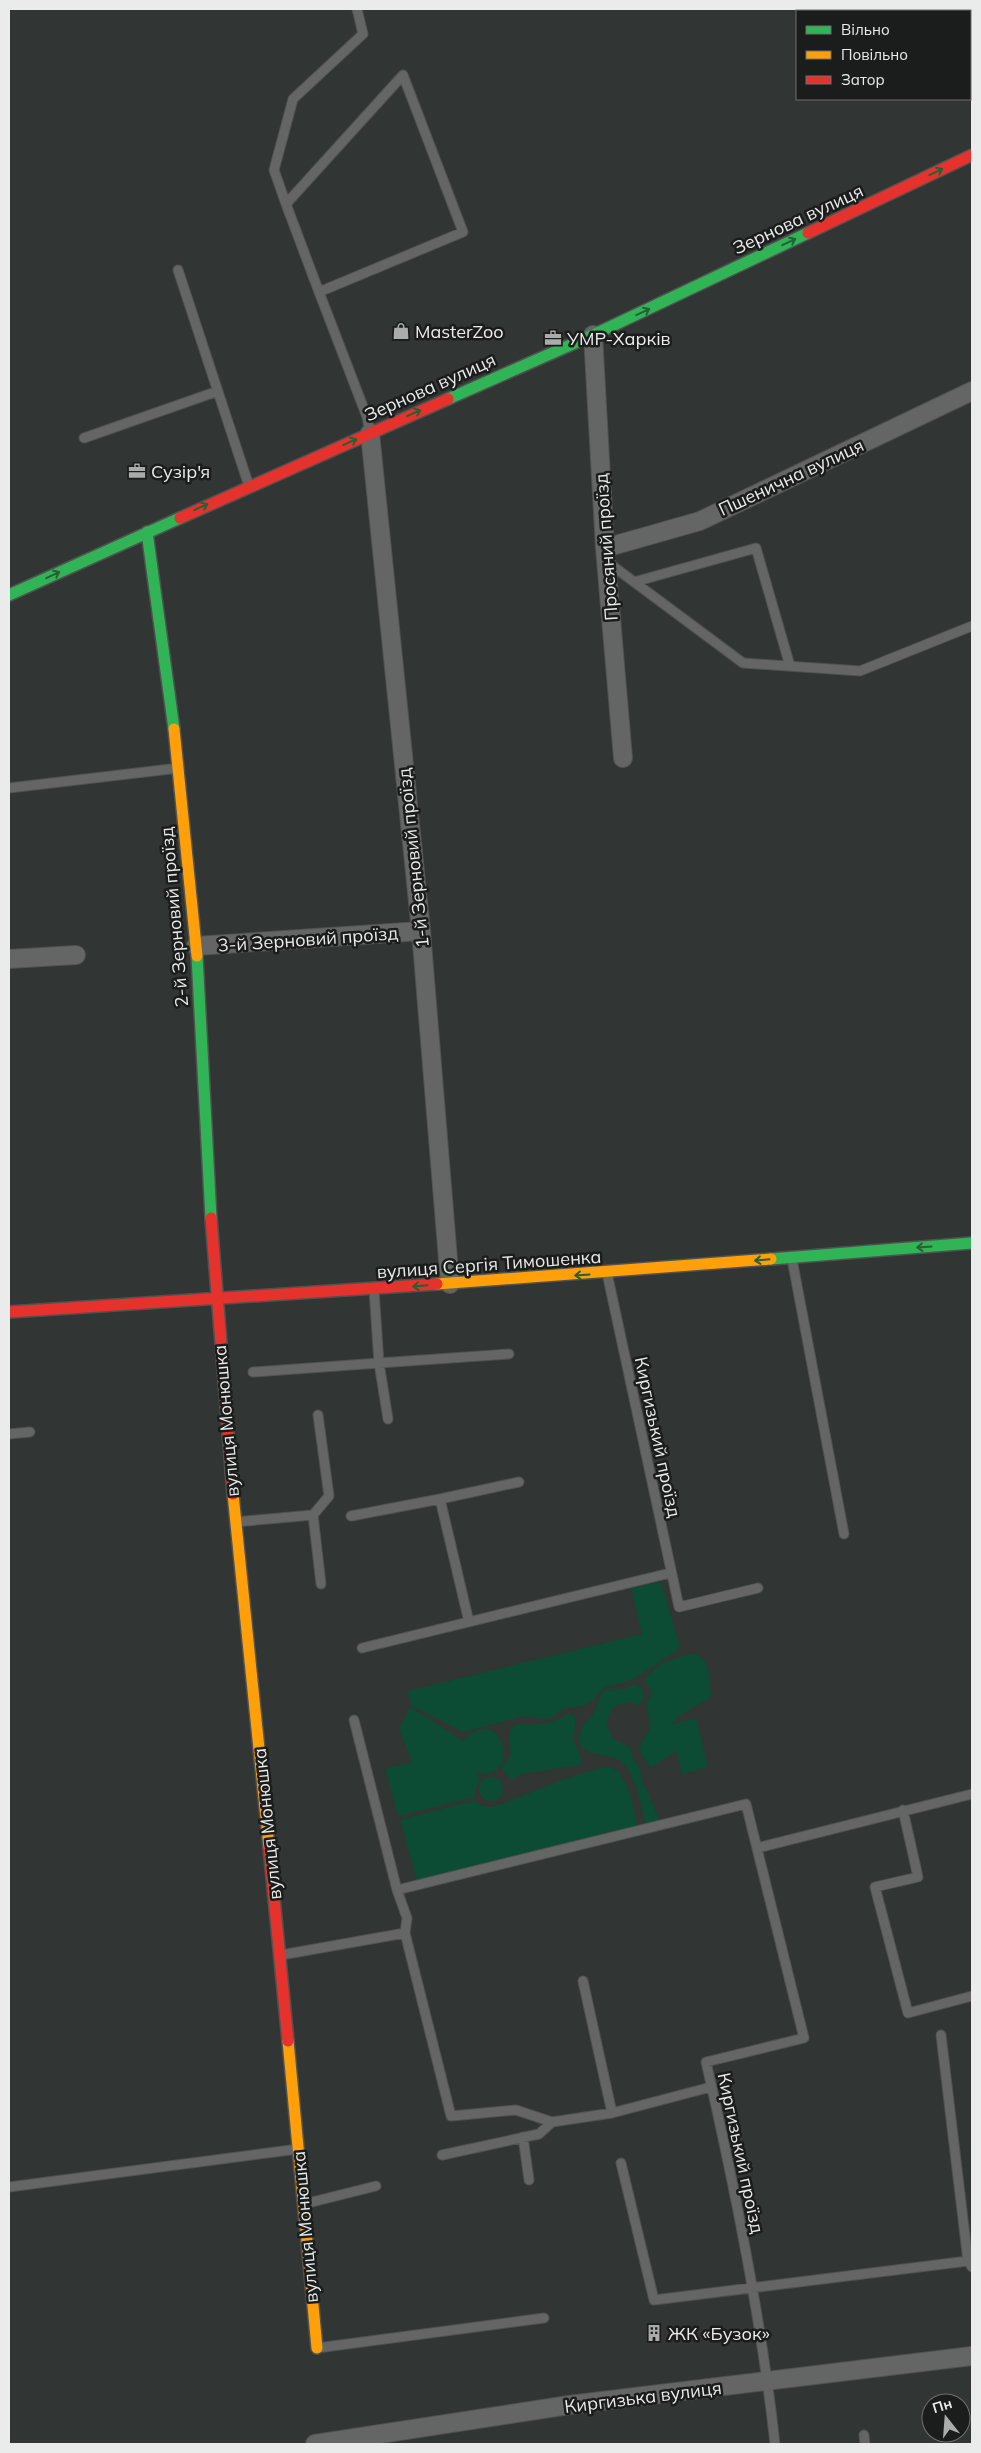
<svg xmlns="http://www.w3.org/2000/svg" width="981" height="2453" viewBox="0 0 981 2453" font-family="Mulish,sans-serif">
	<rect width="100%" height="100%" fill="#313533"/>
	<path fill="#0c4b34" d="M661 1582 680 1646 678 1650 632 1680 603 1688 594 1700 585 1705 563 1709 553 1717 545 1719 524 1716 463 1732 412 1706 407 1691 642 1634 631 1588Z
		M692 1654C710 1655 709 1678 711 1693L710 1698 680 1715 672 1724 696 1718 708 1767 682 1774 676 1751 651 1768 643 1757 639 1746 649 1731 650 1724 646 1704 652 1693 645 1680C653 1665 677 1656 692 1654Z
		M634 1684 643 1689 644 1699 639 1705 627 1702 614 1707 607 1719V1726L613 1739 626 1745 630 1749 635 1762 640 1768 642 1780 662 1825 647 1829C641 1809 638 1780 624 1764 612 1750 568 1760 581 1729 584 1723 589 1720 593 1714 598 1707 598 1698 604 1690L625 1689Z
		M410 1707 463 1741C500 1699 526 1781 477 1773L479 1779 474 1797 398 1816 385 1769 412 1762 399 1729Z
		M568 1714 575 1716C577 1724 573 1732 574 1741 576 1750 584 1756 580 1765L521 1774 512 1780 501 1769 511 1755C504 1713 520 1728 547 1723 555 1722 561 1717 568 1714Z
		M603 1767C606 1767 612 1767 614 1769 629 1777 635 1815 639 1831L418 1885 400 1820 475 1800 480 1805 489 1807 500 1805 559 1781Z
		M479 1789a12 12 0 1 1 24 0a12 12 0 1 1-24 0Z"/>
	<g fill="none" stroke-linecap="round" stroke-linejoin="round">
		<g stroke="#4f5251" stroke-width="11">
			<path id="lane" d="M357 9 363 34 293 99 274 170 286 204 403 75 463 232 319 292 367 417 370 433
				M286 204 319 292
				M178 270 249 486
				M84 438 218 391
				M606 561 743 663 860 671 972 626
				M634 582 756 548 790 666
				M9 788 179 768
				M792 1259 844 1534
				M607 1273 679 1607 758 1588
				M253 1372 379 1363 374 1290
				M388 1419 379 1363 509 1354
				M9 1434 30 1432
				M440 1499 519 1482
				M313 1515 329 1496 318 1415
				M351 1516 440 1499 469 1622
				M235 1522 313 1515 321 1584
				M362 1648 670 1573
				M903 1810 918 1877 875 1887 908 2013 972 1996
				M757 1848 972 1794
				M397 1890 746 1804 804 2038 706 2062C735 2188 761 2316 775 2444
				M405 1933 451 2116 516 2110 552 2122 612 2113 711 2087
				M281 1955 405 1933 407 1918 397 1890 354 1720
				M583 1981 612 2113
				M941 2035 968 2261 972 2267
				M523 2137 529 2180
				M442 2155 539 2134 552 2122
				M621 2163 654 2300 968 2261
				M9 2187 298 2149
				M304 2204 376 2186
				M317 2348 544 2318
				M864 2435 865 2444"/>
		</g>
		<g stroke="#4f5251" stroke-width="20">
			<path id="street" d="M593 335 605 548 623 758
				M370 433 421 931 450 1284
				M605 548 700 521 972 391
				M196 946 421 931
				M9 959 76 955
				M315 2444 569 2405 972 2356"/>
		</g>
		<g stroke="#4f5251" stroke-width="14">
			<path id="fast" d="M448 399 593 335 808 233
				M147 532 174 729
				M9 595 180 518
				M197 956 211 1218
				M771 1259 972 1243"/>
		</g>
		<g stroke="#4f5251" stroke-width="14">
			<path id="slow" d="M174 729 197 956
				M437 1284 771 1259
				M233 1494 269 1847
				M288 2041 317 2348"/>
		</g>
		<g stroke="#4f5251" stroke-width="14">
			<path id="jam" d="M808 233 972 155
				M180 518 448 399
				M211 1218 233 1494
				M9 1312 437 1284
				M269 1847 288 2041"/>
		</g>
		<use href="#lane" stroke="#646665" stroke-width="9"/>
		<use href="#street" stroke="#646665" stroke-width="18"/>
		<use href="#fast" stroke="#30b455" stroke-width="11"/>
		<use href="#slow" stroke="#ff9f0a" stroke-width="11"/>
		<use href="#jam" stroke="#e5322d" stroke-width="11"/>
	</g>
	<defs><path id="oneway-shaft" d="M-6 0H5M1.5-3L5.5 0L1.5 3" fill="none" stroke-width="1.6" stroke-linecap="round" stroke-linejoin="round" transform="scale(1.25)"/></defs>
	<g stroke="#246135">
		<use href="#oneway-shaft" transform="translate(936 172) rotate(-25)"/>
		<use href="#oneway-shaft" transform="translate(789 242) rotate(-25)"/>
		<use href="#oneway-shaft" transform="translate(643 312) rotate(-25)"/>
		<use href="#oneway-shaft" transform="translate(414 413) rotate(-24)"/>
		<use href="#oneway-shaft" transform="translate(350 442) rotate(-24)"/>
		<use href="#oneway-shaft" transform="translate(201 507) rotate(-24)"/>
		<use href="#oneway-shaft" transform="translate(53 575) rotate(-25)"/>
		<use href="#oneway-shaft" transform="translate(924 1247) rotate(176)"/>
		<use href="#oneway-shaft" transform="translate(762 1260) rotate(175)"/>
		<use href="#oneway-shaft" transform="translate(582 1275) rotate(176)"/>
		<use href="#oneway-shaft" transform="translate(420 1286) rotate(175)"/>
	</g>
	<defs>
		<g id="shop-bare" transform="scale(1.35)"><path d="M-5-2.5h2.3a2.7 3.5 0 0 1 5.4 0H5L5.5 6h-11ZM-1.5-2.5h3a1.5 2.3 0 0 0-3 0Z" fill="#a9acaa" stroke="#1a1d1b" stroke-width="2.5" paint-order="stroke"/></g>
		<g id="office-bare" transform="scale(1.35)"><path d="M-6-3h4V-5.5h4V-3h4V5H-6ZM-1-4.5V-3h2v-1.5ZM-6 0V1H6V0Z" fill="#a9acaa" stroke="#1a1d1b" stroke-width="2.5" paint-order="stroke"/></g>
		<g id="building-bare" transform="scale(1.35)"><path d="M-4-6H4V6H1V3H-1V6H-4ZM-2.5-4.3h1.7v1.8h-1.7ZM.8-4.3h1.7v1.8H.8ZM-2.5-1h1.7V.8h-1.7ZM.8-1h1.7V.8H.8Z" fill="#a9acaa" stroke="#1a1d1b" stroke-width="2.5" paint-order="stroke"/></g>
	</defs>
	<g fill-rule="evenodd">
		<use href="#shop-bare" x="401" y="331"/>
		<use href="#office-bare" x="553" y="338"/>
		<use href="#office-bare" x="137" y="471"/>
		<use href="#building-bare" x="654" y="2333"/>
	</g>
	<g text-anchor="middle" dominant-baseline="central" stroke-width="5" stroke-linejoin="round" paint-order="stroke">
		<g font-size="18" fill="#e9ecea" stroke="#1a1d1b">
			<text transform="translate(798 219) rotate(-25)">Зернова вулиця</text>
			<text transform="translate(430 387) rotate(-24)">Зернова вулиця</text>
			<text transform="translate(791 477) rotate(-25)">Пшенична вулиця</text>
			<text transform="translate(606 547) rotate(-94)">Просяний проїзд</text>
			<text transform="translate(413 858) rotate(-96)">1-й Зерновий проїзд</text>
			<text transform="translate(174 917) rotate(-95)">2-й Зерновий проїзд</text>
			<text transform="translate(308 939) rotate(-4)">3-й Зерновий проїзд</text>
			<text transform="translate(489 1264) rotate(-4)">вулиця Сергія Тимошенка</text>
			<text transform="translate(226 1421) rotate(-95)">вулиця Монюшка</text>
			<text transform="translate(658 1437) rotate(78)">Киргизький проїзд</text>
			<text transform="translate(267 1824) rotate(-96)">вулиця Монюшка</text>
			<text transform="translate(741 2153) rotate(78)">Киргизький проїзд</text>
			<text transform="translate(305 2227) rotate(-95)">вулиця Монюшка</text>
			<text transform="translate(643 2397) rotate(-7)">Киргизька вулиця</text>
		</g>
		<g font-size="18" fill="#e9ecea" stroke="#1a1d1b" text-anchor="start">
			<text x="415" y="331">MasterZoo</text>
			<text x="567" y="338">УМР-Харків</text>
			<text x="151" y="471">Сузір'я</text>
			<text x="668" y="2333">ЖК «Бузок»</text>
		</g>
	</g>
	<rect width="981" height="2453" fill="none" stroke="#e9ecea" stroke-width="20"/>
	<rect x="796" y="10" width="175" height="90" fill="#1a1d1b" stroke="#6d706e"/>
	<rect x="806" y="26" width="25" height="8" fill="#30b455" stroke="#6d706e"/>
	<text x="841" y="35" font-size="15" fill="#e9ecea">Вільно</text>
	<rect x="806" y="51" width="25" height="8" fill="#ff9f0a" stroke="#6d706e"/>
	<text x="841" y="60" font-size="15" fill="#e9ecea">Повільно</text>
	<rect x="806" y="76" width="25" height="8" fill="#e5322d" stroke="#6d706e"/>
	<text x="841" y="85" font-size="15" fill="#e9ecea">Затор</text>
	<g transform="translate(946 2418) rotate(343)"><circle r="24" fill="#1a1d1b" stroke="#6d706e"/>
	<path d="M0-4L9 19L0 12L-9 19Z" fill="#a9acaa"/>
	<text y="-8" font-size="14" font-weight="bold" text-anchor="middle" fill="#e9ecea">Пн</text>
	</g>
</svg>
